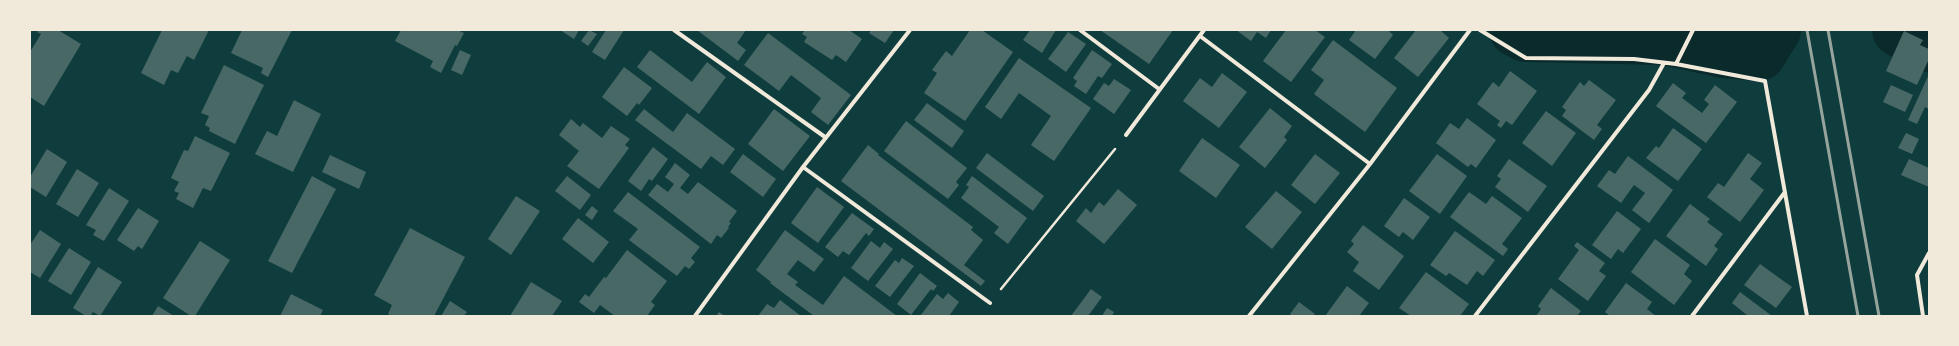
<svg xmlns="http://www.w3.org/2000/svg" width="1959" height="346" viewBox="0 0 1959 346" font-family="'Sofia Sans Condensed',sans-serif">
	<rect width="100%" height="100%" fill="#0f3d3e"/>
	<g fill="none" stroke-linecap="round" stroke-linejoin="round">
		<path stroke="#0a2a2b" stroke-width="54" d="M1516 30 1525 35 1664 38 1723 51 1759 54 1774 30
			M1899 30 1929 45"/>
	</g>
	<path fill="#486865" d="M39 30H58L81 44 44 106 30 97V52L41 34 37 32Z
		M162 30H209L194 60 187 56 178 73 171 70 164 85 141 73Z
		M242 30H292L268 77 261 73 263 68 231 53Z
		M401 30H457L464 33 457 46 455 45 441 73 430 67 433 61 395 41Z
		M560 30H579L574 39Z
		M589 30 597 34 588 46 581 41Z
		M606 30H624L605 60 592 52Z
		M697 30H746L737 43 746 50 738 61Z
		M805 30H849L862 39 846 62 836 55 832 60 804 42 807 37 802 34Z
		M871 30H894L885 43 869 33Z
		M970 30H982L1013 52 965 121 924 93 937 73 932 70 946 51 952 56Z
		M1030 30H1056L1042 53 1023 40Z
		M1100 30H1173L1149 64Z
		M1236 30H1271L1266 38 1257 32 1251 41Z
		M1286 30H1315L1325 37 1291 82 1263 61Z
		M1356 30H1388L1393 35 1375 59 1349 40Z
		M1416 30H1440L1449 38 1418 77 1394 58Z
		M1904 31 1923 40 1920 45 1929 49V59L1917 85 1886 71Z
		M1068 32 1086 44 1066 72 1048 59Z
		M768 33 851 95 828 125 811 112 821 98 791 75 779 91 744 65Z
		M1333 40 1397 88 1365 132 1314 94 1324 80 1311 70Z
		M460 50 471 55 462 75 451 70Z
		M650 50 692 82 707 62 726 77 699 114 637 67Z
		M1092 50 1112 64 1102 78 1098 76 1086 94 1074 86 1077 81 1073 78Z
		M1019 58 1091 108 1054 161 1031 145 1051 116 1019 93 1001 119 985 107Z
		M224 65 264 85 235 144 209 131 210 128 205 125 209 116 201 113Z
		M624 67 652 88 639 105 637 103 627 116 602 97Z
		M1510 71 1537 91 1512 125 1506 121 1501 128 1497 125 1500 121 1477 104 1493 82 1499 87Z
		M1222 73 1247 92 1219 128 1183 101 1200 78 1212 87Z
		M1929 74V109L1925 107 1917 124 1908 120Z
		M1114 79 1131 90 1114 114 1093 99 1104 83 1109 86Z
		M1589 80 1616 100 1597 125 1602 129 1594 140 1562 116 1566 110 1562 107 1580 82 1584 86Z
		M1673 83 1686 93 1682 98 1702 113 1709 104 1704 100 1715 85 1737 102 1706 143 1656 106Z
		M1891 85 1913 95 1905 112 1883 102Z
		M294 100 321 114 293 172 255 154 267 131 277 136Z
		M927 103 964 131 952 148 914 120Z
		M1270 108 1292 126 1284 137 1287 140 1265 168 1239 147Z
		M644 109 673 132 687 113 735 149 723 165 711 156 701 169 635 120Z
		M774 109 810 136 783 171 748 144Z
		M1546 111 1576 133 1552 166 1522 143Z
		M1467 118 1496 140 1476 168 1471 164 1468 167 1436 143 1450 123 1459 129Z
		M571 119 580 127 583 123 602 138 611 126 630 139 625 145 629 148 599 189 567 166 579 151 559 135Z
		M906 121 967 168 956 182 959 185 948 199 884 151Z
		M1673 128 1702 149 1678 181 1646 158 1656 146 1659 148Z
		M1906 133 1919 139 1912 154 1898 148Z
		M195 136 230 153 211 191 203 188 193 208 176 199 179 193 174 191 179 182 171 178 184 150 188 151Z
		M1202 138 1240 165 1216 198 1179 171Z
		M868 145 879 154 878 155 973 227 971 230 983 240 964 265 985 281 981 286 841 181Z
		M653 147 668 159 652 181 649 179 641 191 628 181Z
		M47 149 67 162 46 197 30 187V177Z
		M987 153 1044 196 1033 211 976 168Z
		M1748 153 1762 163 1750 179 1764 190 1740 222 1707 197 1718 183 1724 187Z
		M743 154 776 179 763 197 730 172Z
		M1315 154 1340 173 1315 204 1291 185Z
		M1437 154 1467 176 1440 214 1409 191Z
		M330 155 366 172 359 189 322 172Z
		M1628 156 1673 190 1649 223 1632 210 1645 193 1634 185 1621 203 1597 186 1609 170 1615 174Z
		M1509 159 1547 186 1528 212 1495 187 1501 179 1497 176Z
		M1909 159 1929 168V187L1901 175Z
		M675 163 690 175 680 188 688 194 698 182 737 211 729 222 731 223 728 227 729 228 721 238 717 235 711 244 648 195 657 184 668 192 674 184 665 177Z
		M77 169 99 183 78 217 56 204Z
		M312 176 336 189 292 273 268 261Z
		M567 176 591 195 580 210 555 191Z
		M972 176 1027 218 1008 244 994 233 999 227 961 198 969 187 966 185Z
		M817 187 844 207 818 243 791 223Z
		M109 188 129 201 104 241 93 235 96 230 86 225Z
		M1118 189 1137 205 1104 244 1076 221 1086 208 1091 213 1099 202 1104 206Z
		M1276 191 1302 212 1272 249 1245 227Z
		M628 192 700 247 691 258 695 262 689 269 685 266 677 276 629 240 638 229 613 211Z
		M1469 192 1486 204 1492 196 1522 218 1502 244 1508 249 1503 256 1450 217Z
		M516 196 540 211 511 255 488 239Z
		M1404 198 1430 217 1413 240 1403 232 1399 237 1384 226Z
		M1690 204 1710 219 1707 222 1723 234 1714 246 1718 249 1706 266 1666 236Z
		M592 206 598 211 592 220 585 215Z
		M138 208 159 221 142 249 138 246 134 251 117 240Z
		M1617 211 1641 229 1623 253 1618 249 1611 259 1592 245Z
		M852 213 874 229 869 236 866 233 849 255 843 251 838 257 825 247Z
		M578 218 609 242 593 263 562 239Z
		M1363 225 1404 256 1379 290 1353 271 1359 262 1347 252 1354 244 1351 241Z
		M410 228 465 257 434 316H392L388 314 392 305 374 295Z
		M40 230 61 244 40 278 30 272V245Z
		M785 230 824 259 814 272 798 260 787 274 798 282 795 285 823 305 844 276 897 316H814L770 283 771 282 756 270Z
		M1455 231 1495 260 1483 276 1477 271 1467 285 1449 273 1446 276 1430 265Z
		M1655 239 1690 265 1684 274 1692 281 1674 305 1631 272Z
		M200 241 230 260 195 316H191L163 298Z
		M871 241 880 248 884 242 893 249 868 281 851 268Z
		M1577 242 1605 263 1599 271 1606 276 1588 301 1558 279 1579 250 1574 246Z
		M69 248 91 262 71 295 48 281Z
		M627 250 667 281 651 302 655 305 647 316H615L600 305 594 313 579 302 585 294 589 297 604 277 606 278Z
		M902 258 914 266 890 297 875 286 895 260 899 263Z
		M1760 264 1792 287 1776 308 1744 285Z
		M98 267 122 282 100 316 93 312 90 316H86L73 308Z
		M1426 272 1469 304 1460 316H1411L1399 308Z
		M920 273 937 286 933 291 931 289 911 315 897 304Z
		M531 282 562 301 552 316H510Z
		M1626 283 1652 302 1647 309 1656 316H1610L1605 312Z
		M1347 286 1369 303 1359 316H1325Z
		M1551 288 1581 311 1577 316H1536L1541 309 1538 306Z
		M1091 289 1102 297 1088 316H1071Z
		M1740 292 1772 316H1748L1732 303Z
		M948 293 959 302 949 316H920L937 294 943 299Z
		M291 294 323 310 320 316H280Z
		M780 300 801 316H758L767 304 774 308Z
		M450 301 467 312 464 316H441Z
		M1299 302 1315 314 1313 316H1292L1290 314Z
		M158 306 174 316H152Z
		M1107 308 1114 312 1112 316H1102Z
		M719 312 725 316H716Z"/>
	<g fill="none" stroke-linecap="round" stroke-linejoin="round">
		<path stroke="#f1e9da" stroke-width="2.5" d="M1001 289 1115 149"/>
		<path stroke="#f1e9da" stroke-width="4" d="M674 30 825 137
			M1080 30 1159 89
			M1480 30 1526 58 1634 59 1676 64 1765 81 1807 316
			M1200 36 1370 164
			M1676 64 1693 30
			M1126 135 1204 30
			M803 167 990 303
			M695 316 803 167 910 30
			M1249 316 1370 164 1470 30
			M1475 316 1649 90 1664 63
			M1692 316 1785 192
			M1923 316 1917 275 1929 253"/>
		<path stroke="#97a49c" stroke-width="3" d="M1807 30 1858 316
			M1828 30 1879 316"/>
	</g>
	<rect width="1959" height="346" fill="none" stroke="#f1e9da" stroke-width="62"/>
</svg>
